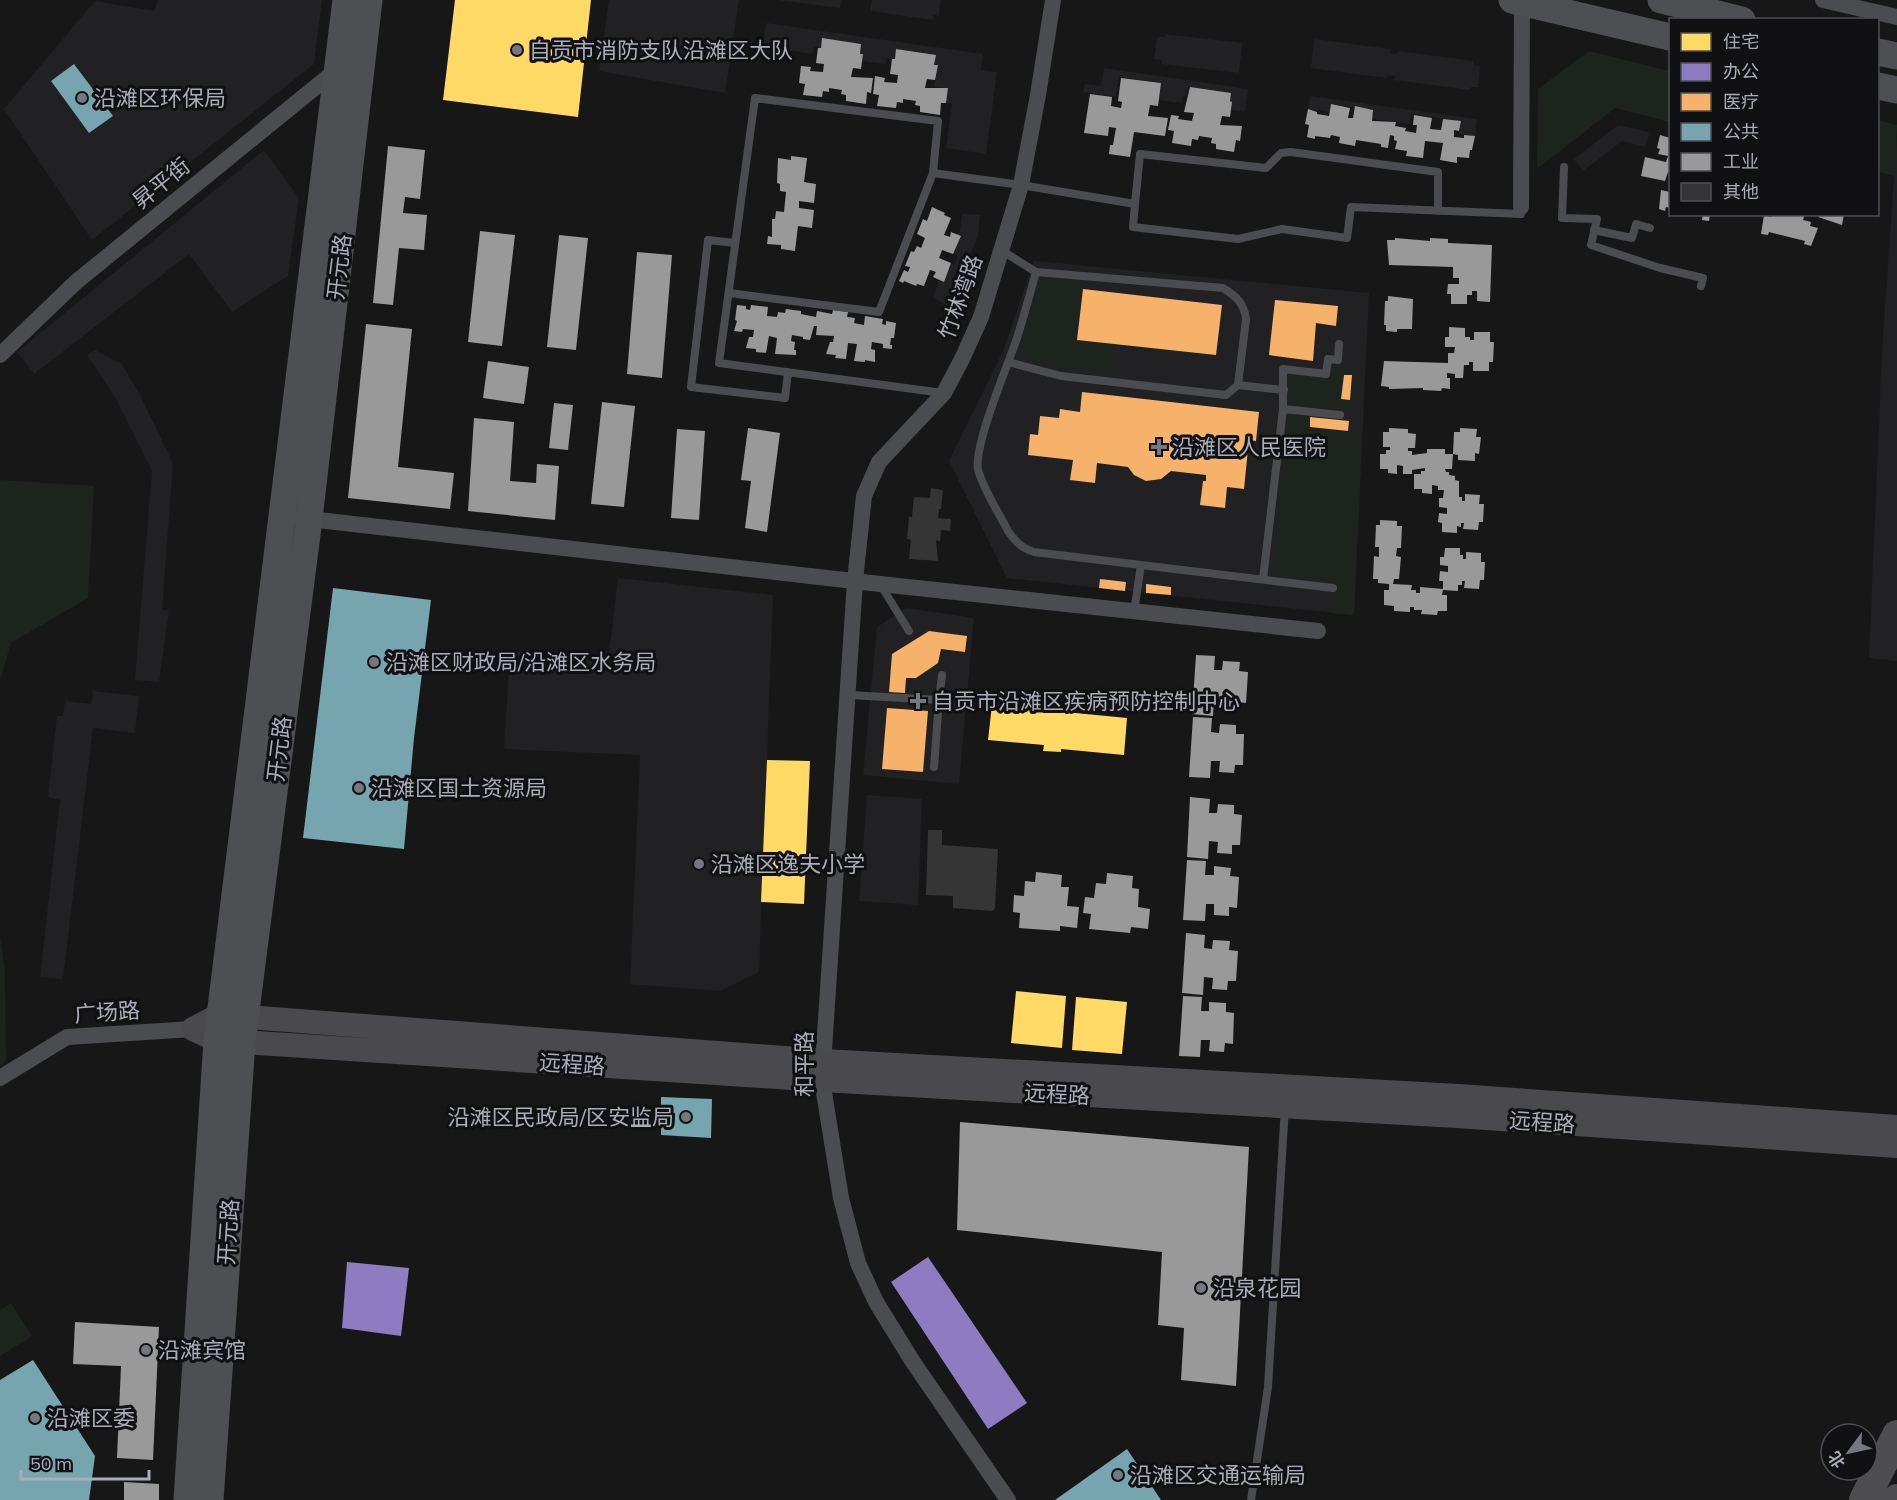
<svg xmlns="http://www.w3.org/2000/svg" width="1897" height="1500" viewBox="0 0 1897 1500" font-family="Mulish,'Noto Sans SC',sans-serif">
	<rect width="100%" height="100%" fill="#171717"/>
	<path fill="#212123" d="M158 0H322L314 64 92 240 4 109 95 1 154 11Z
		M609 0H739L725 93 599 71Z
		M777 0H841L840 8Z
		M872 0H941L939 16 933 15V20L870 11Z
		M766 23 983 54 981 70 997 72 986 154 946 148 952 104 946 103 947 88 934 87 938 66 934 65 935 55 897 49 895 59 887 58 886 64 862 61 863 55 860 54 861 44 823 39 821 48 814 47 813 54 763 47Z
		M1165 34 1242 43 1239 73 1162 64V60L1154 59 1157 37H1165Z
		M1314 39 1391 49 1390 53 1397 54 1398 51 1474 61V65L1480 66 1478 87H1471L1470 90 1394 80 1395 76 1388 75 1387 78 1311 68Z
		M1104 68 1248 89 1245 112 1231 110 1230 93 1188 87 1186 96 1183 95 1182 103 1158 100 1160 83 1119 77 1116 97 1083 92 1085 84 1101 86Z
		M1310 96 1477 119 1475 136 1459 134 1460 121 1411 114 1410 124 1396 122 1372 119 1373 110 1331 104 1330 112 1308 109Z
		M1618 125 1649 132 1646 147 1622 141 1583 171 1574 159Z
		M1897 133V661L1869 658 1882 352Z
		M264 150 299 198 288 276 232 312 189 254 34 374 17 352Z
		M962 214 980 215 978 236 948 306 933 298 939 280 944 281 951 263 955 265 958 256 953 254 961 237 956 234 960 231Z
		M1034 261 1369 293 1354 615 1007 578 949 461 1003 351Z
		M95 350 122 364 140 395 173 463 162 609 169 611 159 682 135 680 152 471 116 399 87 355Z
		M618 578 773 595 759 972 720 991 630 984 640 755 504 749 510 651 608 662Z
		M906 608 974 618 959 784 863 775 877 627Z
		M93 691 139 696 135 733 93 728 63 979 40 977 60 800 48 797 57 716H63L65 701 91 704Z
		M867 795 922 799 918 905 859 901Z"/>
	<path fill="#1d241e" d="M1589 51 1670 71V122L1615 108 1537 169 1538 89Z
		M1878 120 1897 125 1895 176 1878 172Z
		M1043 277 1083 280 1077 339 1113 344 1110 372C1094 370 1047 368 1035 362 1028 359 1023 350 1023 343 1023 323 1033 302 1038 283Z
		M1332 364 1354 367 1352 375H1344L1341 398 1350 400 1353 404 1350 411 1295 405 1291 403 1290 392H1288L1291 380 1300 375 1330 379Z
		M1287 416 1310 417V427L1362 432 1354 615 1331 613 1334 581 1276 573 1273 566Z
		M0 480 94 486 88 598 11 643 0 680Z
		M0 937 5 972 6 1062 0 1066Z
		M11 1303 32 1336 0 1356V1310Z"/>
	<path fill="#ffd966" d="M455 0H591L578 117 443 100Z
		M992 705 1127 718 1124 755 1061 749V752L1043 751 1044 745 988 740Z
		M767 760 810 761 804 904 761 902Z
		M1016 991 1066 996 1062 1048 1011 1043Z
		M1076 997 1127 1002 1122 1054 1072 1050Z"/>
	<path fill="#8e7cc3" d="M928 1257 1027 1403 988 1429 891 1282Z
		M347 1262 409 1268 401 1336 342 1328Z"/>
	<path fill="#f6b26b" d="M1083 289 1222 305 1216 355 1077 340Z
		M1275 300 1338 306 1336 326 1316 323 1313 361 1269 355Z
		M1344 375H1352L1350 400 1341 399Z
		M1082 392 1259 412 1256 441 1249 440 1244 489 1227 487 1225 508 1200 505 1203 481H1206V475L1171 471 1161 479 1146 481 1134 475 1128 467 1097 463 1095 483 1070 480 1073 460 1028 455 1030 434 1038 435 1040 416 1059 418 1060 409 1080 412Z
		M1310 417 1349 421 1348 431 1310 427Z
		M1100 579 1126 582 1125 591 1099 588Z
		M1146 584 1171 587V595L1146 593Z
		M929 631 967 636 965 652 941 649 938 663 916 678H906L905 693 889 692 892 654Z
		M887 708 928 711 923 772 882 769Z"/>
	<path fill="#76a5af" d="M74 64 113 116 89 133 51 81Z
		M333 588 431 600 414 738 404 849 303 838Z
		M661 1097 712 1099 711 1138 661 1135Z
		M33 1360 95 1456 89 1500H0V1380Z
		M1127 1449 1161 1500H1055Z"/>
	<path fill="#999" d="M822 38 861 44 860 54H863L861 69 853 68 851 77 873 78 871 93 867 92 866 104 846 101V95L841 94 842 90 829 88V92L823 91 822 97 803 95 805 84 799 83 801 66 811 67 810 71 823 72 824 64 816 63 818 48H821Z
		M896 49 936 55 934 65H938L935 80 927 79 925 88H948L946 103H941L940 115 920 112V106L915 105 916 101 903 99V103L897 102 896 108 877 106 879 95 873 94 875 76 885 78 884 82 897 83 898 75 890 74 892 59H895Z
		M1121 78 1161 83 1158 106 1150 105 1148 116 1168 118 1165 136 1134 132 1130 157 1109 154 1110 145H1113L1116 128 1109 127 1108 136 1084 133 1090 94 1112 97 1111 106 1121 108 1122 102 1118 101Z
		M1190 87 1231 93 1230 101 1232 102 1230 117 1222 116 1220 125 1242 126 1240 141 1236 140 1234 152 1216 149V144L1211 143 1212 138 1199 136 1198 140 1192 139 1191 146 1172 143 1174 131 1168 130 1171 115 1179 116 1178 119 1192 121 1194 113 1184 112Z
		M1331 104 1350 108 1348 118H1353L1355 106 1373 110 1372 121 1396 122 1395 126 1406 128 1405 131 1416 133 1417 125H1413L1414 115 1432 118 1430 129 1441 130 1443 119 1461 121 1459 131 1454 130V137L1464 138V135L1475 136 1472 150H1470L1469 158 1457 157V163L1440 160 1443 143 1425 141 1423 158 1406 156 1407 151 1395 149 1397 141 1394 140V136L1390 135 1388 148 1381 147V144L1356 140 1355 146 1339 143 1340 137 1331 135 1330 138 1315 136V139L1307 137 1309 125 1305 124 1308 109 1317 112V114L1329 116Z
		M1660 135 1670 138V173L1668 172 1665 181 1641 176 1645 157 1666 162 1668 156 1658 154 1660 149 1657 148Z
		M388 146 425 150 420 199 405 197 403 213 427 215 424 250 399 248 393 305 373 303Z
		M791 156 807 158 804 182 816 184 814 203 799 201V208L814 210 812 228 798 226 795 251 781 249V245L767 244 768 236 772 237V219H775L776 211 784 212 786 192 780 191V184L777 183 778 158 791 160Z
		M1661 190 1670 192V208L1666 207 1665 211 1659 209Z
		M932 207 945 213 944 215 951 218 944 235 950 237 951 232 961 236 953 254 942 250 939 258 951 263 944 282 933 277 936 272 930 270 924 286 917 284 916 286 904 281 903 283 899 281 904 270 908 272 910 267 905 266 911 251 914 252 917 246 921 248 925 238 917 234 923 219 927 221Z
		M1703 214H1710L1709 221 1702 220Z
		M1772 214H1805L1803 220 1811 222 1810 226 1818 228 1811 246 1804 244 1805 241 1769 232 1768 235 1761 234 1764 215 1771 217Z
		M1819 214H1844L1842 225 1818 217Z
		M480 231 515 235 502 346 468 342Z
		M559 235 588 238 576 350 547 347Z
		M1395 238 1430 241V238L1448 239V243L1492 245 1490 302 1477 301V291H1472V295H1467V304H1451V294H1447L1448 284H1459V278H1453V267L1389 265 1387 240H1395Z
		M637 252 672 255 662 378 627 374Z
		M1388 296 1413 299 1412 329H1397V332L1386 331V325H1384L1385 301H1388Z
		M737 305 746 306V309L750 310 751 305 768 307 767 316 777 317 778 312 785 313 786 309 801 311V314L816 317 817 311 832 314 833 310 848 312 847 317 855 318 854 323 864 325 865 316 883 319 882 324 886 325V321L896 323 894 338H891L890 345H892V349L883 348V344L872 342 871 349 875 350V362L865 360V362L854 361 857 344 848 343 846 359 835 358 836 355 826 354 830 342H833L834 336 816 335 817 326H814L810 340 803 339V337L792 335 791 341 795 342 794 350H796V355L775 354 777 338 769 336 766 353 756 352V349L746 348 749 337H753L754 330 743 329 742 332 734 331 737 321 735 320Z
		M366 324 412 329 398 467 454 473 450 509 348 498Z
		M1449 327 1465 328V337H1470V340H1474V332H1490V342H1494L1493 362H1489V371H1473V362H1469V365H1464L1463 378H1455V374L1447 373V378H1450V389L1442 388 1441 391 1423 390V388L1389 389V387L1381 386 1384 361 1448 363V353H1454L1455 347H1445V337H1449Z
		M488 361 529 367 524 404 483 398Z
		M602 402 635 406 624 507 591 504Z
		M554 403 573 405 568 450 549 448Z
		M474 418 514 422 510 481 536 483 537 464 559 466 555 520 468 511Z
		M748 428 780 433 767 532 745 528 751 481 741 480Z
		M1389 428 1408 429V433L1416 434 1415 448H1408V451H1412V455L1427 453V449H1445V454H1453L1452 469H1445L1446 472H1449V475L1455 476V480L1459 481V497H1462V501H1465V494L1480 495 1479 504H1484L1483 522H1479L1478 530 1463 529 1464 523H1461V527L1457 526V533L1442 532V523L1438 522 1439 513 1447 514V508L1439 507V498H1443L1444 490H1438V486L1432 485V494L1422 493V489H1414V474H1421V471H1425V468L1412 470V474H1403V466L1397 465V474L1388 473V469H1380V454H1386V450H1390V447H1383V432H1389Z
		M1460 428 1477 429 1476 437H1481L1479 454 1475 453V461L1458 460V455L1453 454 1454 432H1460Z
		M677 429 705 431 699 520 671 518Z
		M1380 520 1397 521V526H1402L1401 548H1397L1396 556 1401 557 1399 579H1394L1393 584 1412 585 1411 590H1416V593H1420V587L1443 589V581H1439L1440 571 1448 572V566L1440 565V557H1444L1445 548H1460V555H1463V559H1466V552L1481 553V562H1485L1484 580H1480L1479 589 1464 588 1465 581H1462V585H1458V591L1443 590 1442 595H1447V611H1438L1437 615 1421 614 1422 610H1414V607H1410V612L1394 611V606L1384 605V590H1389V584L1378 583V579H1373L1374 556 1379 557V547H1375L1376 525H1380Z
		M1196 655 1215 656 1214 670H1222L1223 661 1240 662 1239 671 1248 672 1246 703 1238 702 1237 711 1222 710 1223 699 1214 698 1213 716 1192 714Z
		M1193 717 1212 718 1211 732 1219 733 1220 724 1236 725V734H1244L1243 765H1235L1234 773 1219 772 1220 761H1211L1210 778 1189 777Z
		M1190 797 1210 799 1209 813H1217L1218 804 1234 805V814L1242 815 1240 845H1232V854L1217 853 1218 842 1209 841 1208 859 1187 857Z
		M1187 860 1206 861 1205 875H1214V866L1231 868 1230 876 1239 877 1237 908 1229 907V916L1214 915V904H1206L1205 921 1183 920Z
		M1036 872 1062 875 1061 887H1069L1067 906 1079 907 1077 928 1060 926V931L1019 928 1020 913 1013 912 1014 895 1024 896 1025 881 1035 882Z
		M1107 873 1133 876 1132 888 1139 889 1138 907 1150 909 1148 929 1131 927 1130 933 1089 929 1091 914 1083 913 1085 897 1094 898 1096 883 1106 884Z
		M1186 933 1205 935 1204 948 1212 949 1213 940 1230 941 1229 950 1238 951 1236 981H1228L1227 990 1212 989 1213 978 1204 977 1203 995 1182 993Z
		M1183 996 1202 997 1201 1011H1209V1002L1226 1003V1012L1234 1013 1233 1044 1225 1043 1224 1052 1209 1051 1210 1040H1201L1200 1057 1179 1056Z
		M960 1122 1249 1147 1236 1386 1181 1380 1184 1328 1158 1325 1162 1252 957 1230Z
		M75 1322 159 1327 153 1460 117 1458 121 1366 73 1364Z
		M124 1482 159 1484V1500H124Z"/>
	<path fill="#353536" d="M931 488 943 490 941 509H939L938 518 951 519 950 531 941 530 940 541 936 540 938 561 909 559 911 540 907 539 909 517H912L914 497 930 498Z
		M928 830H942V845L998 849 995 908 993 911 953 908V896L926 895Z"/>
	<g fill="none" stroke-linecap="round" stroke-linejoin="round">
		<path stroke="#4b4c50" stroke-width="8" d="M1564 167 1562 218 1597 219 1591 245 1660 268 1703 278 1701 286
			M933 173 1021 185 1135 204 1133 227 1238 239 1282 229 1347 238 1351 207 1521 214
			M1135 204 1140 154 1266 168 1281 153 1291 152 1438 172V211
			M1594 230 1632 238 1636 224 1650 228
			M735 243 708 240 691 387 785 398 788 372
			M1001 250 1036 272
			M729 293 879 312 933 173 938 121 755 98 719 363 943 393
			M1008 362 1061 376 1226 395 1238 385 1246 319C1244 303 1236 296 1223 288L1036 272C1030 294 1024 316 1017 338 1008 365 974 444 978 469 981 485 1000 515 1008 531 1015 541 1021 548 1034 552L1141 565 1134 612
			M1238 385 1284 390
			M1283 409 1340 415
			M1141 565 1333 588
			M1263 579 1283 409V369L1326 374 1328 359 1338 360 1339 344
			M880 584 909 631
			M849 695 939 700 934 767
			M939 700 942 675
			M1251 1500 1268 1387 1285 1107"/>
		<path stroke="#4b4c50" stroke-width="16" d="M1823 0 1897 17
			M1521 207 1522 0
			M0 355 76 282 339 68
			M283 516 880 584 1318 631
			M0 1078 67 1037 193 1029
			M1008 1500 913 1362 876 1302 858 1263 841 1198 822 1080 855 581 864 496 879 462 944 393 962 359 981 317 1021 185 1038 95 1053 0"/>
		<path stroke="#4a4a4e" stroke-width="24" d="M1897 1127 1458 1096 824 1061 220 1015 193 1029 217 1040 242 1042 822 1080 1457 1116 1897 1146"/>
		<path stroke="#4d4f52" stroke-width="27" d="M1512 0 1670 37
			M1661 0 1742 20
			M1878 52 1897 56
			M1878 86 1897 90
			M187 1500 217 1040 346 0
			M210 1500 242 1042 309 519 369 0"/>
		<path stroke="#4e4e51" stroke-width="30" d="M1864 1500 1897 1435
			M1896 1500 1897 1499"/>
	</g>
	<g fill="#757880" stroke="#111113" stroke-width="2">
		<circle cx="517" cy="50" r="6"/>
		<circle cx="82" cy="98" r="6"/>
		<path d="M1156 438h6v6h6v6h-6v6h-6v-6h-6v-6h6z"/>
		<circle cx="374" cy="662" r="6"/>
		<path d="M915 692h6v6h6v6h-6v6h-6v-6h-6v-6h6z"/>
		<circle cx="359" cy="788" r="6"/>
		<circle cx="699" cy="864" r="6"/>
		<circle cx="686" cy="1117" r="6"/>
		<circle cx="1201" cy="1288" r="6"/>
		<circle cx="146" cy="1350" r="6"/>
		<circle cx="35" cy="1418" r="6"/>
		<circle cx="1118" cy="1475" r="6"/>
	</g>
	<g text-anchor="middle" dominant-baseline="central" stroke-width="6" stroke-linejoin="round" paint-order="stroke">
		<g font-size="22" fill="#a8adb8" stroke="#111113" text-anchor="start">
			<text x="529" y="50">自贡市消防支队沿滩区大队</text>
			<text x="94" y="98">沿滩区环保局</text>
			<text x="1172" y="447">沿滩区人民医院</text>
			<text x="386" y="662">沿滩区财政局/沿滩区水务局</text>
			<text x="932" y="701">自贡市沿滩区疾病预防控制中心</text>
			<text x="371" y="788">沿滩区国土资源局</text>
			<text x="711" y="864">沿滩区逸夫小学</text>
			<text x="674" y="1117" text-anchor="end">沿滩区民政局/区安监局</text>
			<text x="1213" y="1288">沿泉花园</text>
			<text x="158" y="1350">沿滩宾馆</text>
			<text x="47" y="1418">沿滩区委</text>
			<text x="1130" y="1475">沿滩区交通运输局</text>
		</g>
		<g font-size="22" fill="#a8adb8" stroke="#111113">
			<text transform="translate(161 183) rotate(-39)">昇平街</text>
			<text transform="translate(339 267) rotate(-83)">开元路</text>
			<text transform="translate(960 297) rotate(-70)">竹林湾路</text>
			<text transform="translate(279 749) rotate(-83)">开元路</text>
			<text transform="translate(107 1012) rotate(-4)">广场路</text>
			<text transform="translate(572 1064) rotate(4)">远程路</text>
			<text transform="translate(804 1064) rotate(-90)">和平路</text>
			<text transform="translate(1057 1094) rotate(3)">远程路</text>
			<text transform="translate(1542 1122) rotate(4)">远程路</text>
			<text transform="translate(228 1232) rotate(-86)">开元路</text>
		</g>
	</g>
	<rect x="1669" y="18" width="210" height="198" fill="#111113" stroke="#4d4f55" stroke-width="1.5"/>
	<rect x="1681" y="33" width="30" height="18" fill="#ffd966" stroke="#4d4f55" stroke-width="1.5"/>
	<text x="1723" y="48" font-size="18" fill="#a8adb8">住宅</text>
	<rect x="1681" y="63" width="30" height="18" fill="#8e7cc3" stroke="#4d4f55" stroke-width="1.5"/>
	<text x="1723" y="78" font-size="18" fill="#a8adb8">办公</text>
	<rect x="1681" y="93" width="30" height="18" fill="#f6b26b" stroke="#4d4f55" stroke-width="1.5"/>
	<text x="1723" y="108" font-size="18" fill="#a8adb8">医疗</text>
	<rect x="1681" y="123" width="30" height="18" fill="#76a5af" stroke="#4d4f55" stroke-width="1.5"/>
	<text x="1723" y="138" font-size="18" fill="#a8adb8">公共</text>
	<rect x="1681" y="153" width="30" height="18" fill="#999999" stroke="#4d4f55" stroke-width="1.5"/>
	<text x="1723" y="168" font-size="18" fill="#a8adb8">工业</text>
	<rect x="1681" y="183" width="30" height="18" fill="#353536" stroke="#4d4f55" stroke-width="1.5"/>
	<text x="1723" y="198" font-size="18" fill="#a8adb8">其他</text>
	<g transform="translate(1849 1452) rotate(237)"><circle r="28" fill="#111113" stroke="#4d4f55" stroke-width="1.5"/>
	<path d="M0-4.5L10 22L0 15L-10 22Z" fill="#757880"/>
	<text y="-9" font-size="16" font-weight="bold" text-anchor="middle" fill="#a8adb8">北</text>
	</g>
	<path d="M21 1470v9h128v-9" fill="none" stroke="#a8adb8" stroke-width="3"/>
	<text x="30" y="1470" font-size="18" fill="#a8adb8" stroke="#111113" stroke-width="4.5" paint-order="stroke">50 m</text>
</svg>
